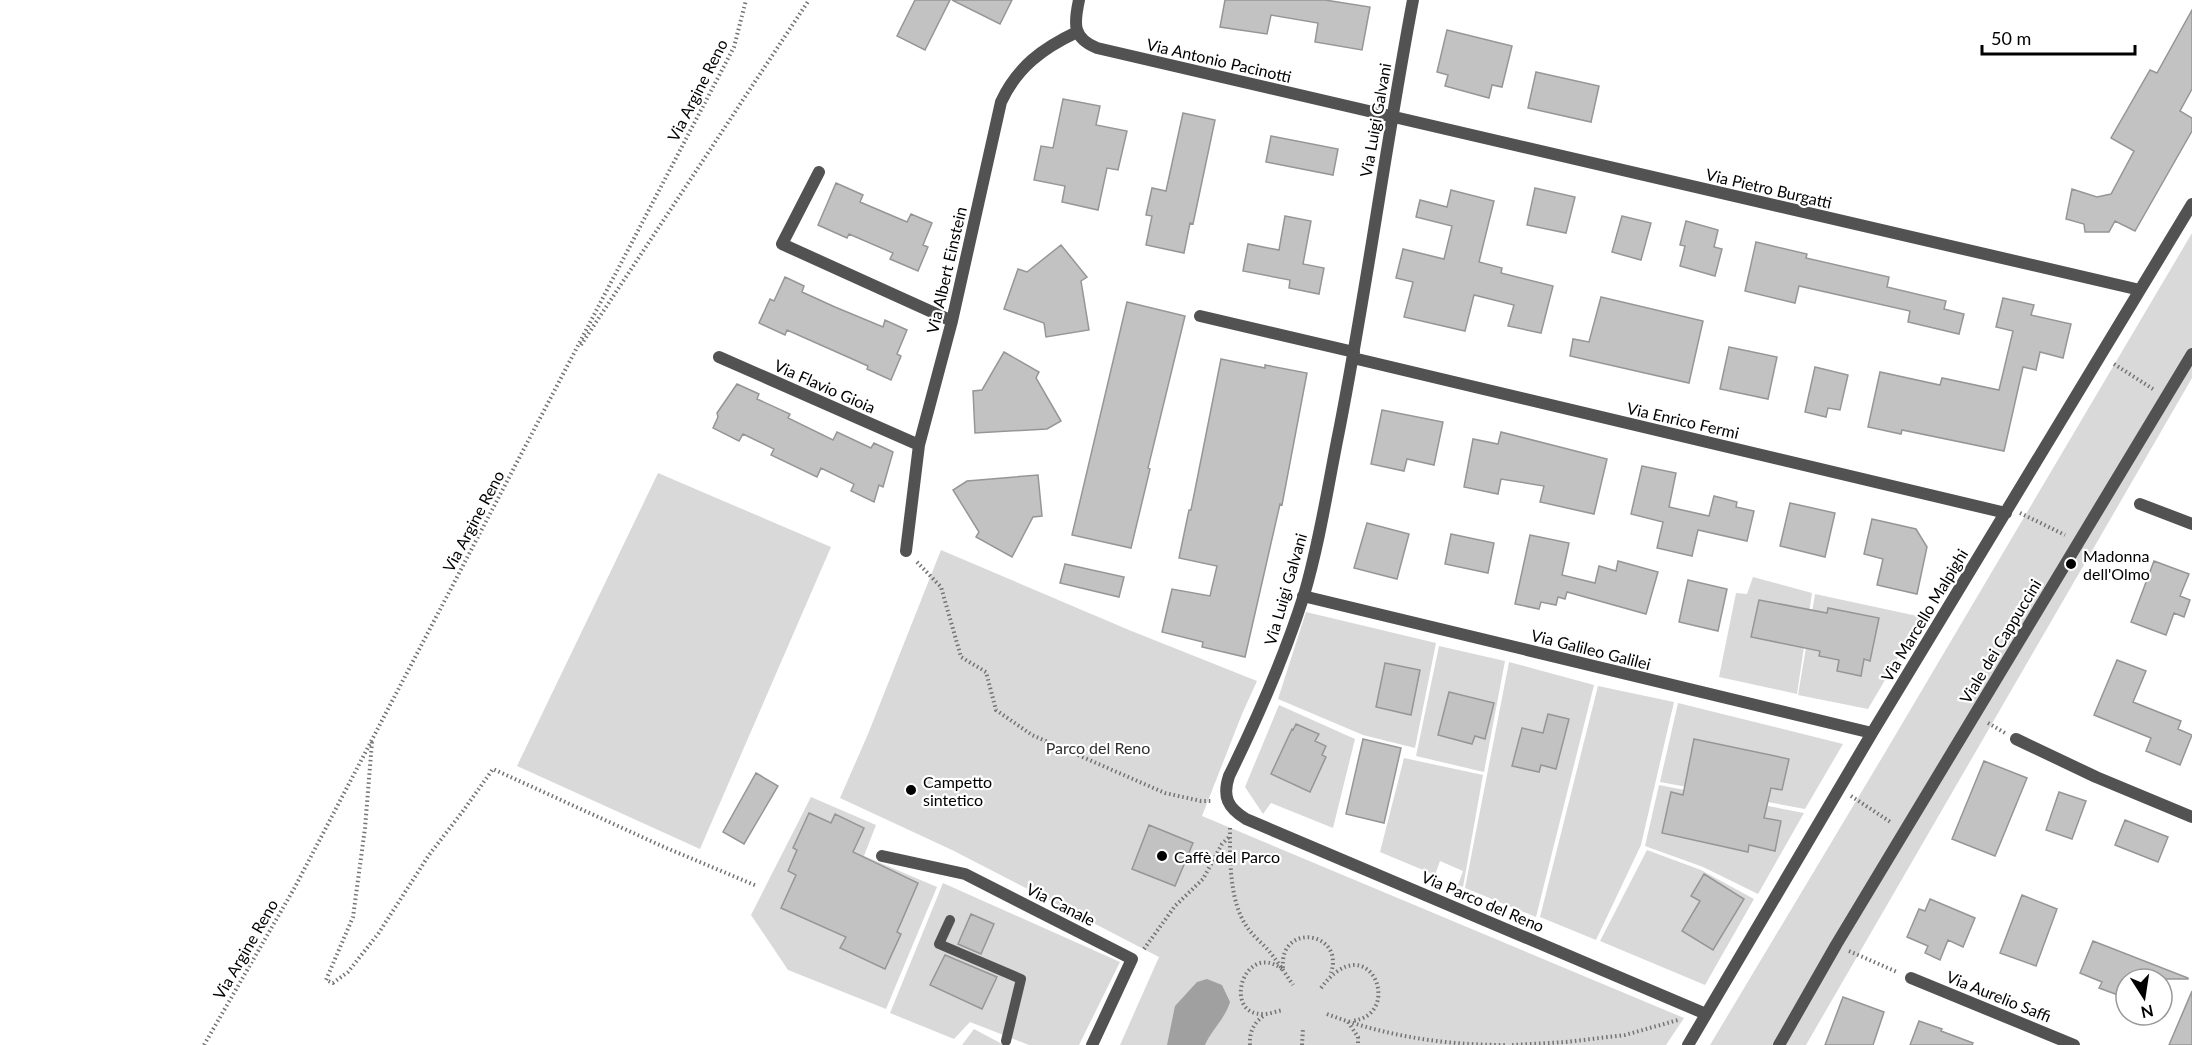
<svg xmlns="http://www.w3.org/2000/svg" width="2192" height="1045" viewBox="0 0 2192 1045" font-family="Lato,sans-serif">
	<rect width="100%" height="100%" fill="#fff"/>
	<path fill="#d9d9d9" d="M2192 233V378L1806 1045H1710L1886 751Z
		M658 473 831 547 700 849 517 766Z
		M941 550 1129 630 1257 681 1242 714 1202 816 1684 1018 1666 1045H1120L1159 957 952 850 840 798 868 734Z
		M1753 577 1812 593 1797 694 1719 677 1736 593 1747 594Z
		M1815 594 1922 617 1868 709 1798 695Z
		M1306 612 1436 643 1415 748 1363 735 1278 699Z
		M1439 646 1505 661 1484 772 1416 756Z
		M1509 662 1594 685 1536 917 1465 888Z
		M1598 686 1674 702 1641 845 1596 940 1540 917Z
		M1678 703 1843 744 1805 809 1660 782Z
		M1279 705 1355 739 1333 828 1271 803 1263 814 1245 787Z
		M1404 758 1483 775 1463 887 1458 885 1463 871 1440 861 1435 875 1380 852Z
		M1659 785 1804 813 1758 894 1703 867 1645 846Z
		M811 797 876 825 864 856 937 887 886 1009 788 970 751 915Z
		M1647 850 1701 870 1754 899 1705 985 1600 941Z
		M943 883 1120 962 1079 1045H1029L970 1022 954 1039 890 1013Z
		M974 1029 1004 1045H962Z"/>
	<path fill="#a0a0a0" d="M1207 979 1222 985 1230 1002C1226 1017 1211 1031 1205 1045H1167L1175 1006 1197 982Z"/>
	<path fill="#c2c2c2" stroke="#969696" stroke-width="1.5" d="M915 0H950L925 50 897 36Z
		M952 0H1012L1000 24Z
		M1225 0H1325L1370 7 1362 50 1315 42 1318 23 1271 15 1267 34 1220 27Z
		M2192 10V89L2180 111 2192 118V131L2135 231 2115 221 2109 232H2085L2084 224 2066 219 2072 189 2097 197 2111 194 2134 151 2111 138 2150 70 2157 73Z
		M1447 30 1512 46 1502 87 1492 85 1489 98 1445 86 1448 75 1437 72Z
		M1536 72 1599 86 1591 122 1528 108Z
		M1063 99 1100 106 1096 125 1127 131 1118 170 1107 168 1098 210 1062 202 1065 186 1034 180 1041 146 1053 148Z
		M1183 113 1215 120 1193 224 1190 223 1184 253 1146 245 1152 216 1146 215 1152 188 1166 191Z
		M1271 136 1338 149 1333 175 1266 162Z
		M836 183 863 195 860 202 907 222 911 214 932 223 923 245 928 247 918 271 890 259 893 253 849 234 847 238 818 225Z
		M1535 188 1575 197 1566 233 1527 225Z
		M1451 190 1494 201 1479 262 1502 268 1501 273 1553 286 1541 333 1508 326 1514 305 1474 295 1465 331 1404 317 1413 282 1396 278 1403 249 1444 259 1452 226 1416 217 1420 200 1447 207Z
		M1285 216 1311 221 1303 264 1324 268 1319 294 1289 288 1290 280 1243 271 1248 244 1279 250Z
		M1622 216 1651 223 1641 260 1612 252Z
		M1686 221 1718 230 1714 247 1722 249 1715 276 1680 266 1685 246 1680 245Z
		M1756 242 1807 254 1806 258 1889 277 1887 287 1946 301 1944 309 1964 314 1959 334 1908 322 1910 311 1799 286 1795 303 1745 291Z
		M1061 245 1087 277 1081 281 1089 330 1046 337 1044 323 1004 309 1018 269 1027 272Z
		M785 277 804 286 802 292 835 307 883 327 885 320 907 330 897 354 901 356 891 380 867 369 868 366 787 330 785 335 759 323 770 299 774 301Z
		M1601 297 1703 321 1689 383 1570 356 1573 339 1589 342Z
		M2003 298 2034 305 2031 315 2071 324 2063 358 2040 352 2036 370 2023 367 2004 451 1902 430 1901 434 1868 427 1880 372 1940 385 1942 378 1999 390 2013 331 1996 327Z
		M1127 302 1185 316 1148 468 1150 469 1131 548 1072 535Z
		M1729 347 1777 357 1768 399 1720 389Z
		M1004 352 1039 372 1036 378 1061 421 1047 429 975 433 973 391 982 390Z
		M1221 359 1265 368V365L1307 373 1282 505 1280 504 1245 657 1202 647 1203 642 1162 632 1172 589 1210 596 1217 566 1179 558 1189 510H1191Z
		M1815 367 1848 375 1840 410 1828 408 1826 417 1805 412Z
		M737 384 759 394 757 399 790 414 788 418 833 440 837 432 871 448 874 443 893 452 883 487 879 485 874 502 851 491 854 484 821 468 817 477 771 455 774 449 743 434 739 441 713 428 718 417 717 413Z
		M1382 410 1443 422 1434 465 1407 459 1404 471 1371 464Z
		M1501 432 1607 459 1594 514 1540 502 1544 486 1501 479 1498 494 1464 487 1473 439 1498 444Z
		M1642 466 1676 473 1669 507 1709 516 1714 496 1737 502 1736 507 1754 511 1747 541 1698 530 1692 556 1657 548 1663 522 1631 514Z
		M1038 475 1042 516 1033 517 1012 557 976 537 979 532 953 490 967 481Z
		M1790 503 1835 513 1825 557 1780 546Z
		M1872 519 1916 529 1927 547 1917 594 1877 585 1883 559 1864 554Z
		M1367 523 1409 534 1397 579 1354 568Z
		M1451 534 1494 543 1488 573 1445 564Z
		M1530 535 1569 543 1562 575 1595 583 1599 566 1616 571 1618 561 1658 572 1646 614 1567 592 1565 599 1558 597 1556 605 1541 602 1539 609 1515 604Z
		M2154 561 2189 574 2180 596 2190 600 2184 617 2174 613 2166 635 2131 622Z
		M1065 564 1124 577 1119 597 1060 583Z
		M1688 580 1727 589 1718 631 1679 622Z
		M1759 600 1827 613 1828 608 1879 618 1870 661 1864 659 1861 676 1837 671 1839 660 1819 656 1820 651 1751 637Z
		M2117 660 2146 671 2133 702 2181 721 2178 729 2192 735 2180 765 2146 751 2151 738 2094 715Z
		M1385 663 1420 670 1411 715 1376 707Z
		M1449 692 1494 703 1485 739 1475 736 1472 744 1438 735Z
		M1548 714 1569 719 1556 769 1541 765 1539 772 1512 766 1522 728 1543 733Z
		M1296 724 1319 734 1315 741 1326 746 1322 755 1326 757 1310 792 1271 774 1292 729 1293 730Z
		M1363 739 1401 748 1384 823 1346 814Z
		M1694 739 1789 759 1782 790 1771 788 1764 818 1781 821 1775 851 1749 845 1748 852 1662 833 1671 792 1683 795Z
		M1984 761 2027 778 1995 856 1952 839Z
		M756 773 778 786 744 844 723 832Z
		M2059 792 2086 801 2072 839 2046 830Z
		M809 813 831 823 835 814 864 828 853 852 918 883 897 932 901 934 885 969 840 948 846 937 781 908 796 875 788 871 797 850 793 848Z
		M2125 820 2168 837 2158 862 2115 845Z
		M1149 825 1193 843 1175 886 1132 869Z
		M1704 874 1744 899 1713 950 1682 931 1700 901 1691 896Z
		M2022 895 2057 909 2036 966 2000 953Z
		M1930 899 1975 918 1963 947 1948 940 1940 960 1925 953 1928 946 1907 937 1919 909 1925 911Z
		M971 914 994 924 981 954 958 944Z
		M2093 941 2188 978V979H2126V992L2120 990 2118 995 2099 988 2102 982 2080 973Z
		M945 955 997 977 982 1009 930 985Z
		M2192 991V1045H2169Z
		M1843 997 1884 1012 1873 1045H1825Z
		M1919 1021 1942 1029 1941 1031 1973 1043 1972 1045H1910Z"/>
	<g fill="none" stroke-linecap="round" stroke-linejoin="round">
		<path stroke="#747474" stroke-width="4" stroke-dasharray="1.5 3" stroke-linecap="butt" d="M581 345 809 0
			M2114 364 2153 389
			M2020 513 2065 535
			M917 562 941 587 961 657 986 672 996 710 1032 735 1165 793 1201 801H1212
			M1988 723 2005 733
			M372 742 365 828 353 917 326 980 333 983 348 972 378 934 429 855 463 811 493 769 664 847 757 886
			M1851 796 1892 823
			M1230 828C1230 859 1229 901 1247 927 1253 936 1262 943 1269 951 1278 962 1285 973 1293 985
			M1144 949 1175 906 1203 879 1222 844 1229 837
			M1849 951 1897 972
			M1283 968C1279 922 1345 931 1331 973
			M1282 969C1244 940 1221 1016 1264 1014 1270 1014 1277 1011 1283 1010
			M1321 988C1369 923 1406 1016 1351 1021
			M1327 1014C1385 1036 1443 1045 1505 1045
			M1348 1022 1358 1037V1045
			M204 1045 295 887 734 47 746 0
			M1250 1045C1249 1032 1254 1022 1265 1015
			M1302 1045 1303 1028
			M1512 1045 1566 1042 1625 1035 1678 1020"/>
		<path stroke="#525252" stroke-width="10" d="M950 920 939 944 1021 979 1006 1041"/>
		<path stroke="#525252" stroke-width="12" d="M1079 0C1074 23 1072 38 1097 48L2140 290
			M1413 0C1386 143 1367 288 1339 431 1328 485 1320 541 1304 595 1284 658 1258 717 1229 776 1222 797 1228 808 1246 819L1706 1014
			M819 172 782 244 952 321
			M1200 316 1354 352
			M719 357 919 445
			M1353 358 2006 513
			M2140 504 2192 524
			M906 551 919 445 952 321 1001 102C1017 67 1043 48 1077 32
			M1303 596 1872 733
			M2016 739 2096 777 2192 817
			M882 856 965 874 1132 959 1092 1045
			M1911 978 2074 1045
			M1688 1045 1872 733 2192 204
			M1779 1045 1836 945 2192 354"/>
	</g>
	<g fill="#000" stroke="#fff" stroke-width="2">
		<circle cx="2071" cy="564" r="6"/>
		<circle cx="911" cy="790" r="6"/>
		<circle cx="1162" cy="856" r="6"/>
	</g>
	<g text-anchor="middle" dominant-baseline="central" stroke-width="4.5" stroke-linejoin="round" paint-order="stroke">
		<g font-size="16" fill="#000" stroke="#fff">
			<text transform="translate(1219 60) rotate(13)">Via Antonio Pacinotti</text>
			<text transform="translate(697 90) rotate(-63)">Via Argine Reno</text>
			<text transform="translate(1375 120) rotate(-80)">Via Luigi Galvani</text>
			<text transform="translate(1769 188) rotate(13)">Via Pietro Burgatti</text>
			<text transform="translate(946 270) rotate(-77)">Via Albert Einstein</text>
			<text transform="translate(825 386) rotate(24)">Via Flavio Gioia</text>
			<text transform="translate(1683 420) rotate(13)">Via Enrico Fermi</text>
			<text transform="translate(473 521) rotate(-62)">Via Argine Reno</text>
			<text transform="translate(1285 589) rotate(-74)">Via Luigi Galvani</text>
			<text transform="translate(1924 615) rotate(-59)">Via Marcello Malpighi</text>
			<text transform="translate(2000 641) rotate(-59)">Viale dei Cappuccini</text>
			<text transform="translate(1591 649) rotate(14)">Via Galileo Galilei</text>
			<text transform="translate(1483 901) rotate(23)">Via Parco del Reno</text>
			<text transform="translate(1061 904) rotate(27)">Via Canale</text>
			<text transform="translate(245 949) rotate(-60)">Via Argine Reno</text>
			<text transform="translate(1999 996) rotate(22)">Via Aurelio Saffi</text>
		</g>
		<g font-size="16" fill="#000" stroke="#fff" text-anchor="start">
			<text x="2083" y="555">Madonna<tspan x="2083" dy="18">dell'Olmo</tspan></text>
			<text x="923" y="781">Campetto<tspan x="923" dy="18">sintetico</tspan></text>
			<text x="1174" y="856">Caffè del Parco</text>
		</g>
		<g font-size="16" fill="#303030" stroke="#fff">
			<text x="1098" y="747">Parco del Reno</text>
		</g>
	</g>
	<g transform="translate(2144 997) rotate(168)"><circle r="28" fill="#ffffff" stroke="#999999" stroke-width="1.5"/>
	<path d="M0-4.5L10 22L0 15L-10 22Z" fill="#000000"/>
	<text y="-9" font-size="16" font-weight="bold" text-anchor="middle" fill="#000000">N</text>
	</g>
	<path d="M1982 45v9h153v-9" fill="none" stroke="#000000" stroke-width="3"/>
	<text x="1991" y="45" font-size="18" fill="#000000" stroke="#ffffff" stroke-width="4.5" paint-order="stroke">50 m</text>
</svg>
